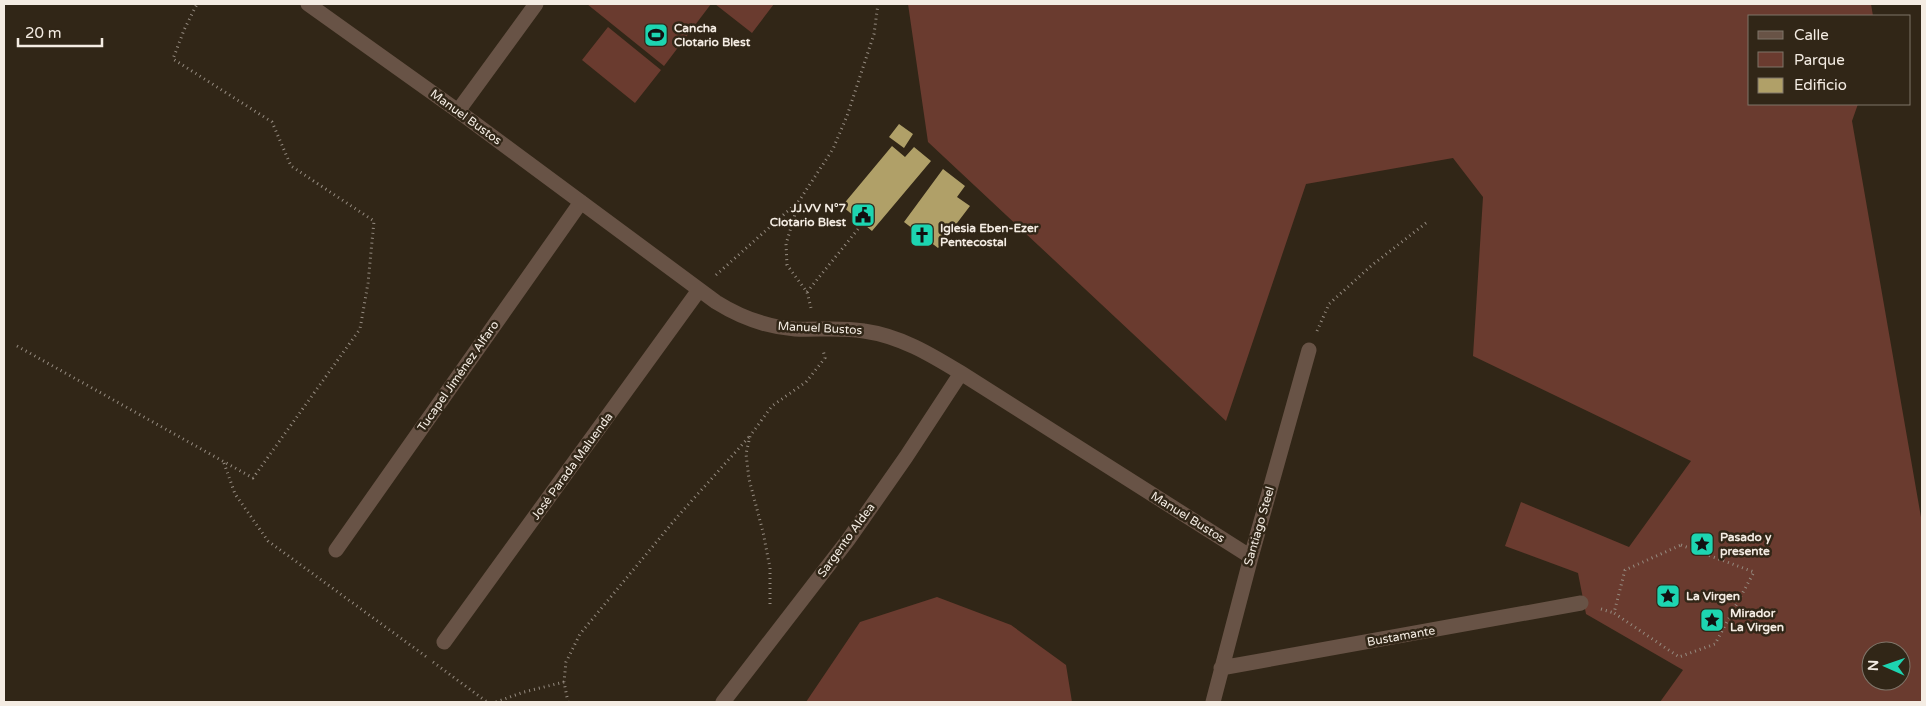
<svg xmlns="http://www.w3.org/2000/svg" width="1926" height="706" viewBox="0 0 1926 706" font-family="'Varela Round',sans-serif">
	<rect width="100%" height="100%" fill="#312617"/>
	<path fill="#6a3b2f" fill-rule="evenodd" d="M587 4H711L664 66Z
		M715 4H774L752 33Z
		M908 4H1871L1873 16H1750V104H1858L1852 121 1922 523V702H1660L1683 670 1586 614 1578 573 1505 546 1521 502 1629 547 1691 461 1473 356 1483 197 1453 158 1306 184 1226 421 928 142ZM1871 651H1901V681H1871Z
		M608 27 661 70 635 103 582 60Z
		M937 597 1011 625 1066 665 1072 702H806L860 622Z"/>
	<path fill="#b0a068" d="M899 124 913 134 904 148 889 137Z
		M892 146 905 157 914 147 931 161 872 231 842 206Z
		M943 169 965 186 957 197 970 206 938 248 904 222Z"/>
	<g fill="none" stroke-linecap="round" stroke-linejoin="round">
		<path stroke="#968c81" stroke-width="3" stroke-dasharray="1 4" stroke-linecap="butt" d="M799 201 786 244 787 265 807 292 811 308
			M716 275 799 201 833 149 847 116 874 34 878 4
			M807 292 859 228
			M1317 331 1329 304 1371 266 1426 223
			M17 346 253 478 360 329 368 283 374 221 291 166 272 122 173 59 184 30 197 4
			M224 463 235 494 268 541 428 658
			M1681 545 1754 572 1715 644 1679 657 1614 613 1625 570Z
			M770 604V568L763 532 749 479 746 454 750 436 772 406 806 382 825 358 823 350
			M1601 609 1614 613
			M433 662 487 702
			M496 702 524 692 564 682
			M568 702 564 682 566 662 580 634 678 516 749 437"/>
		<path stroke="#685346" stroke-width="15" d="M308 4 458 111 716 302C740 317 766 327 795 329 818 330 840 327 864 331 900 336 930 354 961 373L1251 557
			M458 111 536 4
			M336 550 581 202
			M444 642 699 290
			M1221 668 1581 603
			M723 702 848 540 906 457 961 373
			M1213 702 1251 557 1309 350"/>
	</g>
	<defs>
		<g id="stadium-square" transform="scale(1.25)"><rect x="-9" y="-9" width="18" height="18" rx="4" fill="#1dd5b1" stroke="#312617"/><path d="M0-5a6.5 5 0 1 0 0 10a6.5 5 0 1 0 0-10ZM-3.5-1.8h7v3.6h-7Z" fill="#111"/></g>
		<g id="civic-square" transform="scale(1.25)"><rect x="-9" y="-9" width="18" height="18" rx="4" fill="#1dd5b1" stroke="#312617"/><path d="M-.6-6.5H3V-4.5H.6V-3L4-1V1h2V6H-6V1h2V-1L-.6-3ZM-1.2 2.5V6h2.4V2.5Z" fill="#111"/></g>
		<g id="church-square" transform="scale(1.25)"><rect x="-9" y="-9" width="18" height="18" rx="4" fill="#1dd5b1" stroke="#312617"/><path d="M-1.2-6h2.4v3.5h3.3v2.4h-3.3V6h-2.4V-.1h-3.3v-2.4h3.3Z" fill="#111"/></g>
		<g id="sight-square" transform="scale(1.25)"><rect x="-9" y="-9" width="18" height="18" rx="4" fill="#1dd5b1" stroke="#312617"/><path d="M0-6L1.8-2.2L6-1.7L2.9 1.2L3.7 5.4L0 3.3L-3.7 5.4L-2.9 1.2L-6-1.7L-1.8-2.2Z" fill="#111"/></g>
	</defs>
	<g fill-rule="evenodd">
		<use href="#stadium-square" x="656" y="35"/>
		<use href="#civic-square" x="863" y="215"/>
		<use href="#church-square" x="922" y="235"/>
		<use href="#sight-square" x="1702" y="544"/>
		<use href="#sight-square" x="1668" y="596"/>
		<use href="#sight-square" x="1712" y="620"/>
	</g>
	<g text-anchor="middle" dominant-baseline="central" stroke-width="5" stroke-linejoin="round" paint-order="stroke">
		<g font-size="12" font-weight="bold" fill="#f4ece3" stroke="#312617" text-anchor="start">
			<text x="674" y="28">Cancha<tspan x="674" dy="14">Clotario Blest</tspan></text>
			<text x="846" y="208" text-anchor="end">JJ.VV N°7<tspan x="846" dy="14">Clotario Blest</tspan></text>
			<text x="940" y="228">Iglesia Eben-Ezer<tspan x="940" dy="14">Pentecostal</tspan></text>
			<text x="1720" y="537">Pasado y<tspan x="1720" dy="14">presente</tspan></text>
			<text x="1686" y="596">La Virgen</text>
			<text x="1730" y="613">Mirador<tspan x="1730" dy="14">La Virgen</tspan></text>
		</g>
		<g font-size="12" fill="#f4ece3" stroke="#312617">
			<text transform="translate(466 117) rotate(36)">Manuel Bustos</text>
			<text transform="translate(820 328) rotate(3)">Manuel Bustos</text>
			<text transform="translate(458 376) rotate(-55)">Tucapel Jiménez Alfaro</text>
			<text transform="translate(572 466) rotate(-54)">José Parada Maluenda</text>
			<text transform="translate(1188 517) rotate(32)">Manuel Bustos</text>
			<text transform="translate(1259 526) rotate(-74)">Santiago Steel</text>
			<text transform="translate(846 540) rotate(-54)">Sargento Aldea</text>
			<text transform="translate(1401 636) rotate(-10)">Bustamante</text>
		</g>
	</g>
	<rect width="1926" height="706" fill="none" stroke="#f4ece3" stroke-width="10"/>
	<rect x="1748" y="15" width="162" height="90" fill="#312617" stroke="#7f7569"/>
	<rect x="1758" y="31" width="25" height="8" fill="#685346" stroke="#7f7569"/>
	<text x="1794" y="40" font-size="15" fill="#f4ece3">Calle</text>
	<rect x="1758" y="52" width="25" height="15" fill="#6a3b2f" stroke="#7f7569"/>
	<text x="1794" y="65" font-size="15" fill="#f4ece3">Parque</text>
	<rect x="1758" y="78" width="25" height="15" fill="#b0a068" stroke="#7f7569"/>
	<text x="1794" y="90" font-size="15" fill="#f4ece3">Edificio</text>
	<g transform="translate(1886 666) rotate(272)"><circle r="24" fill="#312617" stroke="#7f7569"/>
	<path d="M0-4L9 19L0 12L-9 19Z" fill="#1dd5b1"/>
	<text y="-8" font-size="14" font-weight="bold" text-anchor="middle" fill="#f4ece3">N</text>
	</g>
	<path d="M18 38v8h84v-8" fill="none" stroke="#f4ece3" stroke-width="2.5"/>
	<text x="25" y="38" font-size="15" fill="#f4ece3" stroke="#312617" stroke-width="4" paint-order="stroke">20 m</text>
</svg>
